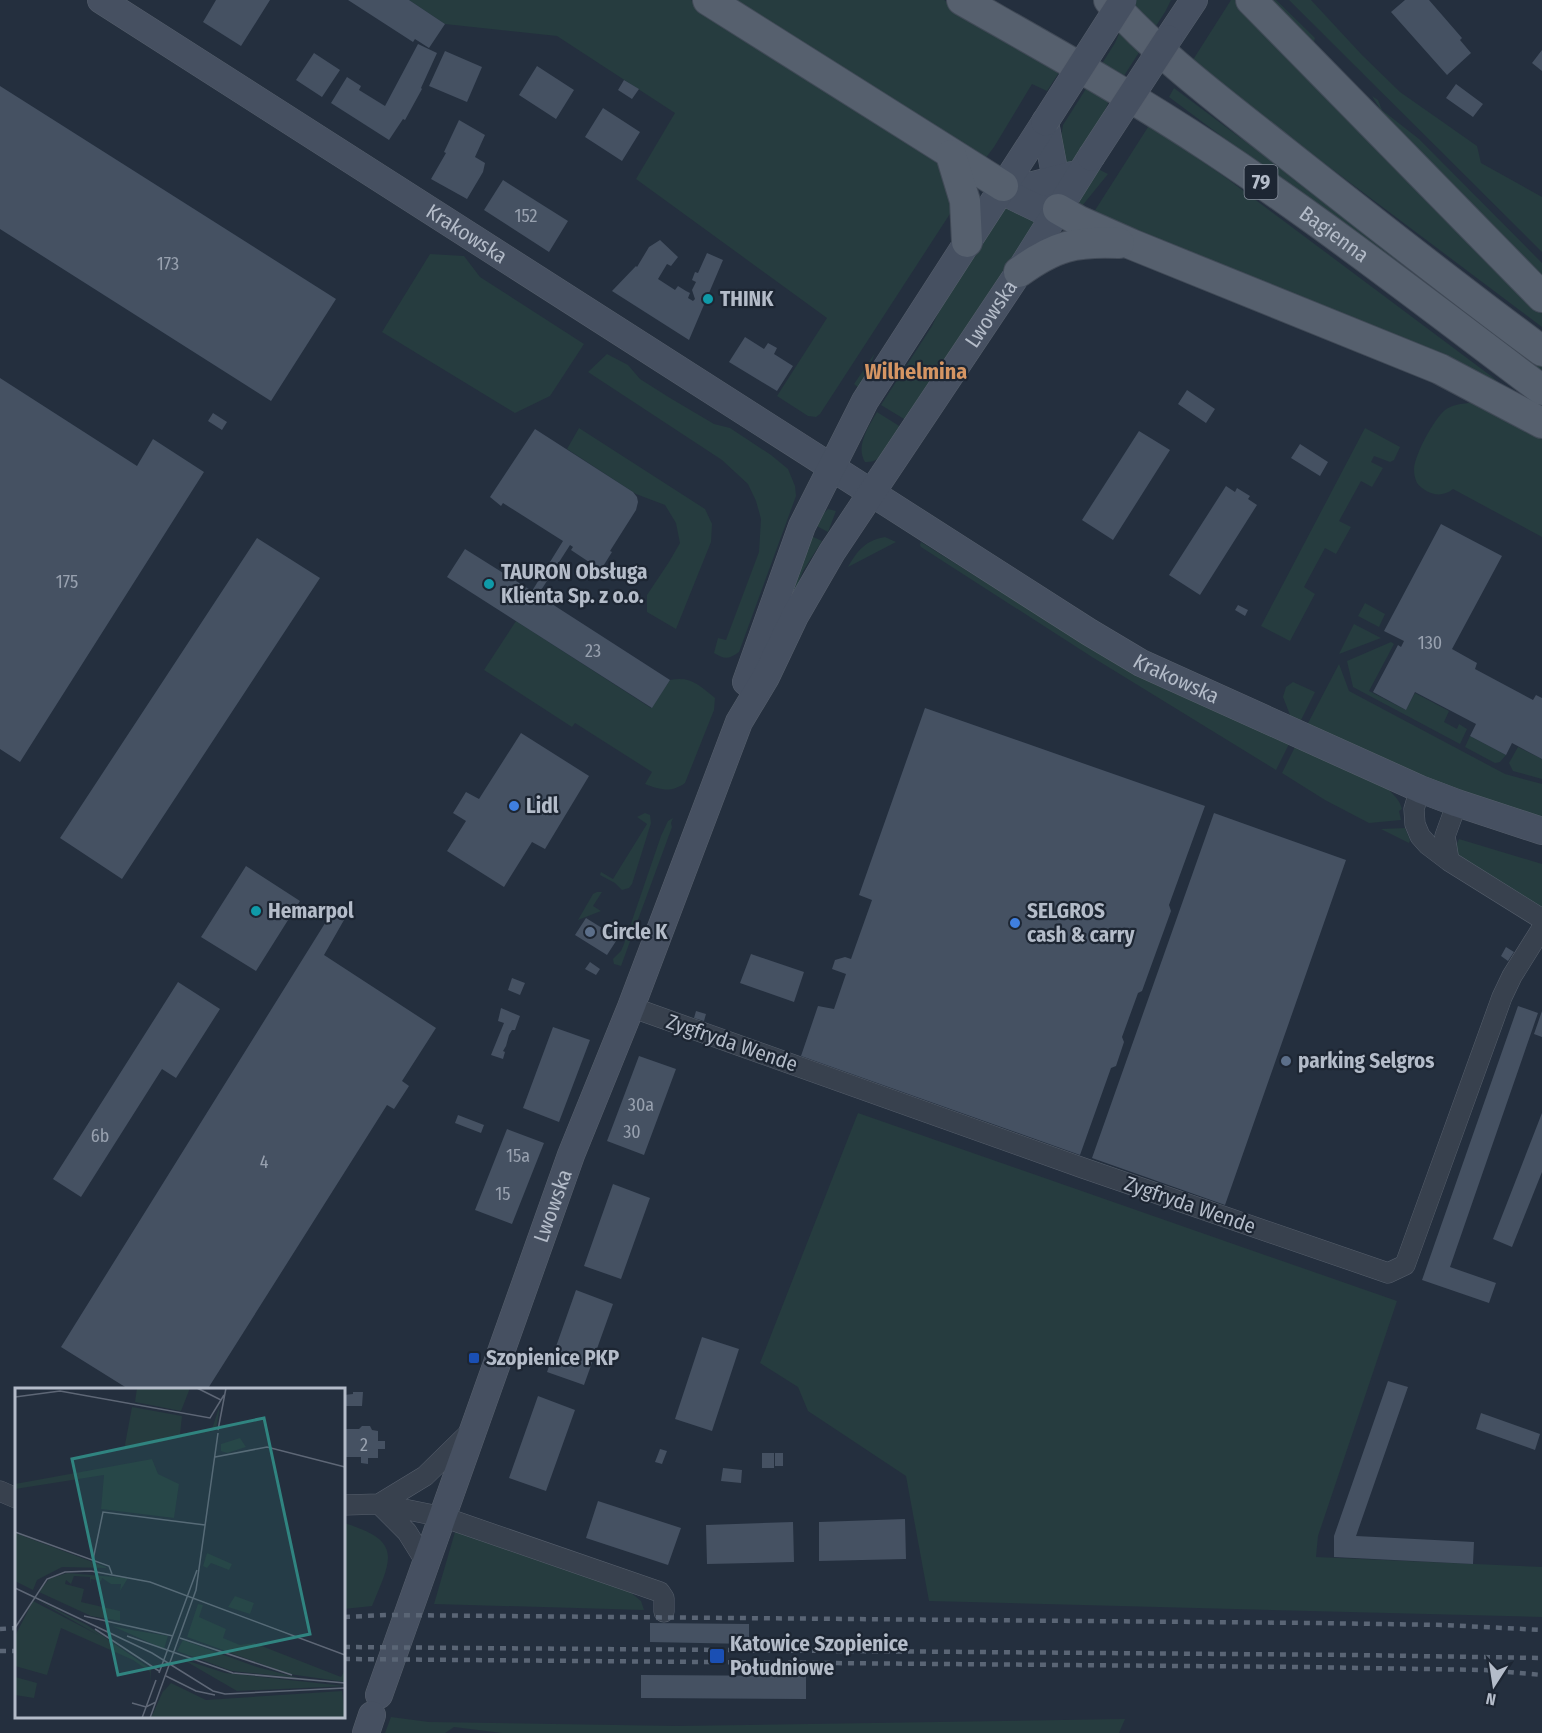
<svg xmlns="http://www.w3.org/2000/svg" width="1542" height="1733" viewBox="0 0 1542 1733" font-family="'Fira Sans Condensed',sans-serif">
	<rect width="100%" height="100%" fill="#242f3e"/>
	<path fill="#263c3f" d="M409 0H691L936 159 957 203 820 414 816 417 808 416 777 396 827 318 636 179 675 113 557 36 445 24Z
		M726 0H944L1062 68 1047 91 1032 84 994 147 982 163Z
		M1134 0H1171L1165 12 1111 96 1094 137 1073 160 1065 164 1060 142 1063 125 1115 43Z
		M1231 0H1236L1526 295 1542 312V327L1191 63Z
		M1270 0H1276L1315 38 1314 42 1294 28Z
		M1289 0H1311L1362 55 1400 92 1477 146 1481 163 1542 197V252Z
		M1174 88 1542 364V376L1169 97Z
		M1372 96 1378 100 1382 110 1419 139 1542 263V284L1396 134Z
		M1150 124 1229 180 1491 376 1505 388 1092 215Z
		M1096 168 1108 174 1082 206 1077 200Z
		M1004 200 1040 217 909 422 881 405 932 326 944 301Z
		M430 254 464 256 480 277 584 344 550 396 515 413 382 332Z
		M875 353 860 389 854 384Z
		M607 354 628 365 640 379 670 398 714 424 730 428 771 455 788 469 795 486 796 496 739 652C729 659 725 660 714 653L718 638 726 640 759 552 761 519 756 501 748 484 722 460 588 372Z
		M1468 403H1477L1542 430V537L1453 489C1441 499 1426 494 1417 483 1415 479 1414 474 1414 469 1415 454 1434 419 1445 410 1452 405 1460 404 1468 403Z
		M877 412 904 429C895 441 882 464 865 462 855 446 869 426 877 412Z
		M579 428 705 509 712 524 711 542 676 629 647 612V595L669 562 680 543 676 523 665 505 636 494 567 449Z
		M1365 428 1400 447 1394 460 1390 462 1374 456 1371 462 1383 468 1372 487 1361 481 1339 521 1351 527 1336 554 1325 548 1304 587 1315 594 1290 641 1261 626Z
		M828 509 836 511 828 532 813 524Z
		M809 535 822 541 803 571 788 610 784 614Z
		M885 537 896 542 848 567C857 551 866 540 885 537Z
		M921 542 1094 650 1290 742 1276 770 1092 657 921 547 920 545Z
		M1365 603 1385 614 1379 627 1358 616Z
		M516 621 651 708 670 680C691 676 699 685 715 698L714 710 685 783C671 793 661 790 645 784L652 772 575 723 572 727 484 670Z
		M1354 624 1381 638 1339 654Z
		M1391 642 1394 644 1369 691 1406 710 1415 693 1449 711 1444 722 1457 729 1459 724 1467 729 1460 744 1353 687 1347 661Z
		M1339 664 1349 691 1505 774 1542 784V818L1421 776 1306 727Z
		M1293 682 1315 692 1299 724 1292 720 1283 697 1286 687Z
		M1470 736 1506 755 1500 762 1495 763 1465 747Z
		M1296 745 1389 790C1395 796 1400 801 1402 809L1399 811 1401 820 1369 823 1325 800 1282 773Z
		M1518 747 1542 759V779L1513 771 1509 763Z
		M645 813 650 815 651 823 632 884 629 888 622 890 615 883 600 875 601 872 613 879 647 824 637 817Z
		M673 818 671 823 672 827 621 966 614 964 613 959 621 951 624 944 661 836 668 821Z
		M1405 828 1410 840 1409 843 1381 829Z
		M1459 839 1542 864V912L1462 864 1454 850Z
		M597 892H602L593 906 601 911 578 920 593 894Z
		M858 1113 1397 1301 1318 1536 1316 1557 1542 1567V1617L929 1601 906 1476 808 1411 798 1387 760 1363Z
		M344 1523C403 1541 392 1558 372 1606L344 1609Z
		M455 1532 630 1592 641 1601 644 1610 434 1604Z
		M391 1717 429 1722 677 1726 1125 1719 1119 1733H502L454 1727 445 1733H385Z"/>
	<path fill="#455162" d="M216 0H270L241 46 203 22Z
		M348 0H409L445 24 429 48 415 39 413 42Z
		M1405 0H1429L1462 38 1460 40 1471 53 1447 75 1391 12Z
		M418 44 437 53 421 88 422 89 405 120 403 119 389 140 331 103 347 77 361 86 359 90 385 106Z
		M1542 50V71L1532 63Z
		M445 51 482 67 467 102 429 86Z
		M314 53 340 70 322 97 296 80Z
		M537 66 574 90 556 119 519 95Z
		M624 80 639 89 632 99 618 90Z
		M1456 84 1483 104 1473 117 1446 98Z
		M0 86 336 299 271 401 0 229Z
		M603 108 640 132 622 161 585 137Z
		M459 120 485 135 475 157 485 163 483 172 467 199 431 179 446 153 444 152Z
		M503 180 568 221 549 252 484 210Z
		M660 240 678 257 671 266 667 264 658 279 675 290 678 286 686 291 690 293 688 298 693 301 695 299 692 290 696 282 692 280 695 272 698 273 707 253 723 260 689 340 612 291 636 266 637 267 649 247Z
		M745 337 764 349 768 343 777 348 774 354 793 366 777 391 729 362Z
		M0 378 137 466 153 439 204 472 20 762 0 749Z
		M1187 390 1215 409 1206 423 1178 404Z
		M213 413 227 422 222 430 208 421Z
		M535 429 633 492 637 497 638 502 636 510 610 551 612 552 602 568H598L571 550 573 547 570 545 538 595 670 680 652 708 447 577 465 549 532 591 563 541 503 503 501 506 490 497Z
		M1139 431 1170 450 1113 540 1082 520Z
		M1300 444 1328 462 1320 476 1291 458Z
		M1226 486 1235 492 1237 488 1250 496 1248 499 1257 505 1200 595 1169 575Z
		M1441 524 1502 556 1452 649 1477 663 1475 669 1533 700 1536 695 1542 698V759L1512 743 1506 755 1470 736 1476 724 1415 692 1406 710 1373 692 1398 645 1401 647 1404 641 1384 631Z
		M257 538 320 578 122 879 60 838Z
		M1238 605 1248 610 1245 616 1235 610Z
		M925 708 1205 806 1169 905 1171 911 1142 991 1138 993 1122 1037 1124 1042 1116 1066 1111 1068 1080 1155 801 1056 818 1006 834 1009 846 974 832 969 835 960 845 957 851 959 872 900 859 895Z
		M521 733 589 776 545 849 532 842 504 887 447 851 466 821 453 813 466 792 479 799Z
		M1214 813 1346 860 1225 1205 1092 1158Z
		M246 866 300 901 256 971 201 937Z
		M332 912 344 920 324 955 436 1028 402 1081 409 1086 394 1109 387 1105 207 1390H130L61 1347Z
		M586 918 618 938 607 955 575 935Z
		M1506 947 1514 952 1508 961 1501 956Z
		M751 954 804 972 794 1002 740 983Z
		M590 962 600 969 596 975 585 969Z
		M512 978 525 983 520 995 508 990Z
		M178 982 220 1009 176 1078 162 1069 81 1197 53 1179Z
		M1518 1006 1538 1013 1450 1267 1496 1283 1489 1303 1422 1280Z
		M501 1008 520 1016 515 1030H512L509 1035 506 1046 503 1051 505 1052 503 1059 491 1055 504 1023 498 1021Z
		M696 1011 706 1014 704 1021 694 1018Z
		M1542 1011V1037L1534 1034Z
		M553 1027 590 1040 559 1122 523 1108Z
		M639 1056 676 1069 644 1155 607 1141Z
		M1542 1113V1172L1512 1247 1493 1239Z
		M458 1115 484 1125 481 1133 455 1123Z
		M507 1129 544 1143 512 1224 475 1210Z
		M613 1184 650 1198 621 1279 584 1266Z
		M576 1290 613 1304 584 1385 547 1372Z
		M702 1337 739 1349 712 1431 675 1419Z
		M1388 1381 1408 1387 1356 1536 1474 1542 1473 1564 1334 1557V1536Z
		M353 1392H363L362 1406H345L344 1395 353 1394Z
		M538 1396 575 1410 546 1491 509 1478Z
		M1481 1413 1540 1434 1535 1450 1476 1429Z
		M362 1426H370L372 1430 378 1431V1441H385V1449H378V1458H368V1464L361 1463V1457H344V1429H359Z
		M660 1449 667 1451 662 1464 655 1462Z
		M762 1453H774V1468H762Z
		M775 1453H783V1466H775Z
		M723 1468 742 1470 741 1483 721 1481Z
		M598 1501 681 1528 668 1565 586 1538Z
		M905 1519 906 1559 819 1561V1522Z
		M793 1522 794 1562 707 1564 706 1525Z
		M650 1623 749 1624V1644L650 1642Z
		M641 1675 806 1676V1699L641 1698Z"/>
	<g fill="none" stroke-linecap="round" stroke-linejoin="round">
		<g stroke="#565f6c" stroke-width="21">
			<path id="street" d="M1420 789 1414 809 1415 824 1420 836 1428 845 1449 861 1542 919
				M1449 861 1445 836 1457 803
				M631 1007 1083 1168 1388 1273 1405 1265 1502 997 1512 976 1542 928
				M0 1491 16 1498
				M379 1504 425 1476 470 1432
				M379 1504 407 1532 427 1564
				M344 1505 379 1504 443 1517 660 1592 664 1598V1612"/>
		</g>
		<g stroke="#565f6c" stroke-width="28">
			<g id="secondary">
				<path id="s1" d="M101 0 1089 632 1141 663 1420 789 1457 803 1542 831"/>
				<path d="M1168 39 1194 0"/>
				<path d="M1045 122 1056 180 1058 209"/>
				<path d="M1003 186 1033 185 1072 175"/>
				<path d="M1003 186 1014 197 1043 211 1058 209"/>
				<path d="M746 682 802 526 865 401 1045 122"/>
				<path id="s2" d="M379 1695 571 1155 631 1007 739 722 766 677 795 616 832 552 1019 272 1091 157"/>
				<path d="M366 1733 372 1715"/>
			</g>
		</g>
		<g stroke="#414a57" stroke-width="32">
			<g id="primary">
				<path d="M708 0 1003 186"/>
				<path id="s3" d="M962 0C1046 48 1131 95 1212 149 1325 224 1433 308 1542 390"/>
				<path d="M1109 0C1159 56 1223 103 1282 150 1368 218 1454 286 1542 351"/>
				<path d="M1251 0 1542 297"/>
				<path d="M951 155 965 201 967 242"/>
				<path d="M1058 209 1079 221 1131 244 1440 369 1542 423"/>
				<path d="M1019 272C1055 246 1075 241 1119 243"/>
			</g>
		</g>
		<use href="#street" stroke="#38414e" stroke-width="20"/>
		<use href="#secondary" stroke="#465061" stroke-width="27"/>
		<use href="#primary" stroke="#56606e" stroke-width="30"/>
		<path stroke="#5a6575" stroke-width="4.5" stroke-dasharray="6 6" stroke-linecap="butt" d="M344 1617 386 1615 1315 1623 1445 1625 1542 1630
			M0 1629 16 1628
			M344 1647 1353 1655 1542 1658
			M0 1651H16
			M344 1659 1304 1667 1485 1670 1542 1675"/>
		<g stroke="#565f6c" stroke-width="28" stroke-linecap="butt">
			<path id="secondary-bridge" d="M1045 122 1123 0
				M1091 157 1168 39"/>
		</g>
		<use href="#secondary-bridge" stroke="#465061" stroke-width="27"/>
	</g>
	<g fill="#0f9aa8" stroke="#1d2633" stroke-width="2">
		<circle cx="708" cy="299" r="6"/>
		<circle cx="489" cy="584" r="6"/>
		<circle cx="256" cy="911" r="6"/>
	</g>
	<g fill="#3f7fe0" stroke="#1d2633" stroke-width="2">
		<circle cx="514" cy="806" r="6"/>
		<circle cx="1015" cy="923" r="6"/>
	</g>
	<g fill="#5c6f8a" stroke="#1d2633" stroke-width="2">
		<circle cx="590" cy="932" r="6"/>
		<circle cx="1286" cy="1061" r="6"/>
	</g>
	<g fill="#1a4fb4" stroke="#1d2633" stroke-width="2">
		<rect x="468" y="1352" width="12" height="12" rx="3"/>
		<rect x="709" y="1648" width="16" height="16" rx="3"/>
	</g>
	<g text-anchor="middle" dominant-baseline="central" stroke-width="4.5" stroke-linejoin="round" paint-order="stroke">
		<g font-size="18" fill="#98a1af">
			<text x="526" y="216">152</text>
			<text x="168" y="264">173</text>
			<text x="67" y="582">175</text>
			<text x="1430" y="643">130</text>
			<text x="593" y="651">23</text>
			<text x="641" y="1105">30a</text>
			<text x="632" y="1132">30</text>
			<text x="100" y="1136">6b</text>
			<text x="518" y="1156">15a</text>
			<text x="264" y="1162">4</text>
			<text x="503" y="1194">15</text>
			<text x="364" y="1445">2</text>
		</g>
		<rect fill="#1d2633" stroke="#878f9c" stroke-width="1.5" x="1244.5" y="165" width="33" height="34" rx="4.5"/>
		<g font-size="20" font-weight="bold" fill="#b4bcc9">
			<text x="1261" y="182">79</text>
		</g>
		<g font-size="21" fill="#b4bcc9" stroke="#1d2633">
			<text stroke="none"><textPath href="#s1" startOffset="434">Krakowska</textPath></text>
			<text stroke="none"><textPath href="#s3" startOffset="440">Bagienna</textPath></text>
			<text stroke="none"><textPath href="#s2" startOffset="1518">Lwowska</textPath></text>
			<text stroke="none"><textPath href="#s1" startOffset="1272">Krakowska</textPath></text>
			<text transform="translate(732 1043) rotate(19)">Zygfryda Wende</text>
			<text transform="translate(1190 1205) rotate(19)">Zygfryda Wende</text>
			<text stroke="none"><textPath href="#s2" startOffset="519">Lwowska</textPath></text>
		</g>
		<g font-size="21" font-weight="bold" fill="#b4bcc9" stroke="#1d2633" text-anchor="start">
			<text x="720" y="299">THINK</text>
			<text x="501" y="572">TAURON Obsługa<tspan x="501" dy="24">Klienta Sp. z o.o.</tspan></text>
			<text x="526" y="806">Lidl</text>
			<text x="268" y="911">Hemarpol</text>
			<text x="1027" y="911">SELGROS<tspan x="1027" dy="24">cash &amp; carry</tspan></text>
			<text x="602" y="932">Circle K</text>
			<text x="1298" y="1061">parking Selgros</text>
			<text x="486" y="1358">Szopienice PKP</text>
			<text x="730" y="1644">Katowice Szopienice<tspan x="730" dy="24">Południowe</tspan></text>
		</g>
		<g font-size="22" font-weight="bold" fill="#d59563" stroke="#1d2633">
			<text x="916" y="371">Wilhelmina</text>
		</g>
	</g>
	<g transform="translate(15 1388)">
		<rect width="330" height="330" fill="#242f3e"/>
		<path d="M122 0H175L166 23 120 14ZM205 17 201 42 109 62 117 19 167 28 165 46 197 41ZM225 50 231 59 212 65 206 63V56ZM137 71 143 86 164 96 159 130 86 121 89 87 0 101V96ZM0 145 91 179V180L47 179 22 192 18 202 0 193ZM192 165 217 176 214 182 196 175 192 180 188 178ZM52 185 113 190 105 203 106 196H96L87 190 86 193 76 191 75 196V189L59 188 56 196 51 192 50 196 69 201 66 214 105 223V233L76 228 24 204 34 191ZM220 208 239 215 235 226 213 219ZM20 211 72 237 136 281 135 296V284L118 272 46 240 32 287 0 278V248L18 213 85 248ZM183 216 188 217 184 229 211 241 208 250 225 257 239 255 326 289 330 282V294L274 286 172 249ZM97 238 117 242 153 248 149 261ZM168 252 242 279 284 290 217 283 162 263ZM167 271 210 285 330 298 222 303ZM0 289 22 295 19 310 0 307ZM152 294 148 304 156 295 191 312 327 303 330 330H136Z" fill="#263c3f"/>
		<path fill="none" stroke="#5e6776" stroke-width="1.5" d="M182 0 206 12M0 9 45 3 195 30 209 7M203 42 211 0M200 69 252 59 330 79M0 144 94 178 97 186M78 172 88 124 190 137M0 200 137 265 198 303 210 306 330 300M69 228 158 248M0 240 32 191 50 184 76 183 135 194 330 267M80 241 144 283M112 248 218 285 330 295M165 250 277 287M144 285 182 182M151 288 181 303 200 307M117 315 131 319 141 314M127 330 141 292M135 330 181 202 203 45"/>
		<path fill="#308480" fill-opacity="0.15" stroke="#308480" stroke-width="3" d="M249 30 295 246 103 287 57 71Z"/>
		<rect width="330" height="330" fill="none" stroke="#b4bcc9" stroke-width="3"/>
	</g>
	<g transform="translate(1494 1685) rotate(192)" stroke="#1d2633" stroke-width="4.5" paint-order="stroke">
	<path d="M0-4.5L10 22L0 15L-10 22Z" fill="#b4bcc9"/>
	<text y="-9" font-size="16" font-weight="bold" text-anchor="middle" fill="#b4bcc9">N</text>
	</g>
</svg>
